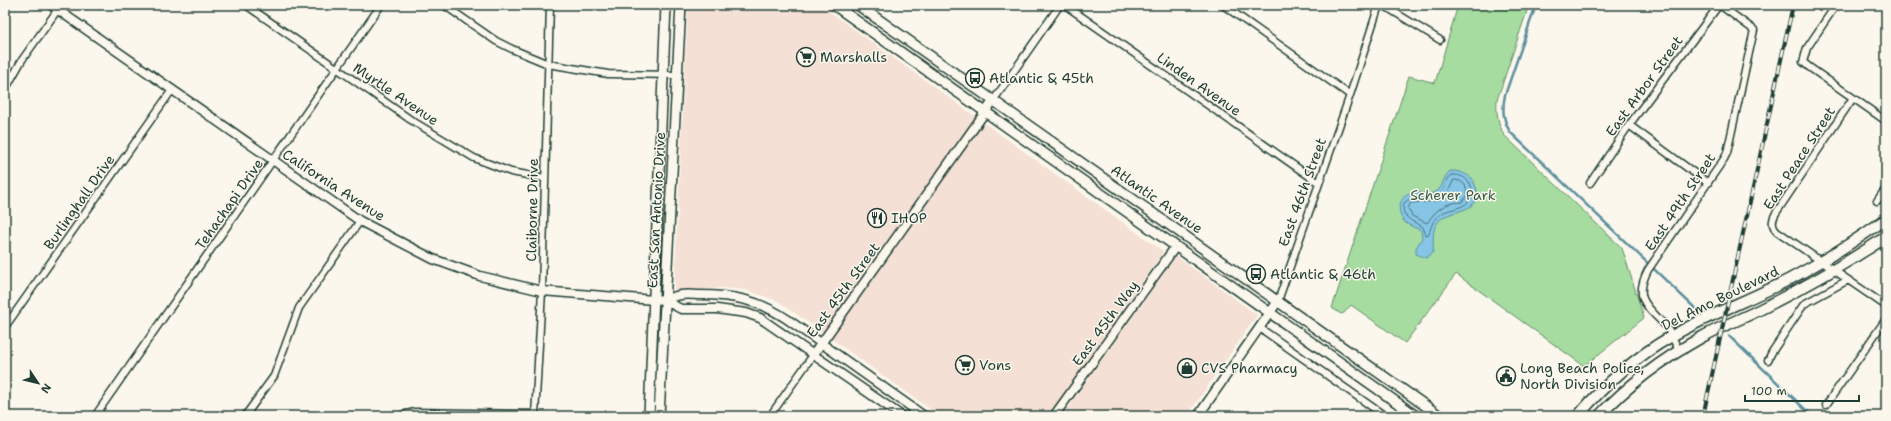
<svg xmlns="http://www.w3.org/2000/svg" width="1891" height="421" viewBox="0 0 1891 421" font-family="'Shantell Sans',sans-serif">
	<rect width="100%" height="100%" fill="#fbf7ec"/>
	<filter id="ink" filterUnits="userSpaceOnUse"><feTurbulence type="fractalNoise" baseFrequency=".025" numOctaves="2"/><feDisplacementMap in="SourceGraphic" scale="8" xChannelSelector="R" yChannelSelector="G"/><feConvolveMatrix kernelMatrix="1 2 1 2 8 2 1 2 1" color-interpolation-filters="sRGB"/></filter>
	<g filter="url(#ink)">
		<path fill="#f4e0d5" d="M688 5H820L1164 252 1048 416H940L778 301 746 290 722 288 674 291Z
			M1176 256 1257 315 1187 416H1062Z"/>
		<path fill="#a6dca0" stroke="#628c6a" d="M1458 5H1529L1497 100C1496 113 1498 123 1504 135L1622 248 1644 318 1584 366 1456 274 1405 343 1351 305 1344 313 1341 314 1332 308 1409 76 1435 83Z"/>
		<path fill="#86c5e6" stroke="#5d8f9f" d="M1450 171C1458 171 1463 172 1470 177 1473 180 1476 186 1477 190 1480 215 1448 208 1438 222 1431 230 1434 243 1433 252L1426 258 1416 254V248L1422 238 1421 230C1416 228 1410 226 1406 223 1395 214 1398 194 1414 193 1421 192 1430 195 1436 192 1443 188 1443 177 1450 171Z"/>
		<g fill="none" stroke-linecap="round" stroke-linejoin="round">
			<path stroke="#48737b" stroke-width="1" d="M1452 175C1465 174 1473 183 1473 196 1463 213 1447 205 1435 219 1432 223 1430 230 1429 234L1426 235 1423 227C1413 221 1400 218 1404 203 1416 192 1426 202 1438 196 1446 191 1444 180 1452 175Z
				M1454 180 1460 181 1465 185 1468 195 1462 202C1459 203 1456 202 1453 203 1441 205 1433 214 1427 223L1412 216 1408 208 1411 203 1439 201 1447 194Z"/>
			<path stroke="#5d8f9f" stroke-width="2.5" d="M1536 5 1505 95C1502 110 1503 119 1510 132L1698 311
				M1729 336 1812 416"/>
			<g stroke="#1f3d34" stroke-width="9">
				<path id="minor" d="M246 5 411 120 474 158 511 172 544 178
					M444 5 496 41 512 49 548 64 608 74 678 75
					M1065 5 1319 183
					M1223 5 1350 95
					M1383 5 1440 40
					M1711 5H1713
					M1836 5 1807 48 1803 62 1809 67 1886 121
					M5 90 22 60 61 5
					M1853 98 1776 213C1772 220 1771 225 1777 231L1886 306
					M993 101 1060 5
					M1629 125 1708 183
					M1590 183 1629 125 1719 5
					M1877 201 1886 188
					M1278 301 1350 95 1379 5
					M5 327 172 90
					M1260 328 1385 416
					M1679 350C1674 342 1670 330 1663 323 1645 305 1634 297 1648 270L1724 159 1727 153 1754 30 1720 5
					M1768 360 1772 352 1804 304 1848 280
					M1826 405 1886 319
					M95 416 381 5
					M245 416 274 376 299 308 360 221
					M398 416 415 412 535 414
					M535 416 542 291 550 5
					M770 416 813 355
					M909 416 914 409"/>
			</g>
			<g stroke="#1f3d34" stroke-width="11">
				<path id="tertiary" d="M51 5 360 221 433 259 480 276 542 291 654 300C664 300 671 297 681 295 687 294 694 295 700 295 734 295 758 300 787 319L924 416
					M664 300 681 309H717L746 313 760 318 902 416
					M813 355 993 101
					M1054 416 1176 246
					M1198 416 1278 301"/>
			</g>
			<g stroke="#1f3d34" stroke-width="12">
				<path id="secondary" d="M834 5 1416 416
					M858 5 1440 416
					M649 416 666 5
					M659 416 681 5"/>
			</g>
			<g stroke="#1f3d34" stroke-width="13">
				<path id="primary" d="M1578 416C1604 385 1637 356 1672 336 1710 314 1752 299 1790 279 1824 261 1855 241 1886 219
					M1599 416C1629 384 1663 359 1702 337 1722 326 1744 318 1765 307 1807 286 1847 263 1886 237"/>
			</g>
			<use href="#minor" stroke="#fbf7ec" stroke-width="6"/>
			<use href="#tertiary" stroke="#fbf7ec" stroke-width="8"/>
			<use href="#secondary" stroke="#fbf7ec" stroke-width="9"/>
			<use href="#primary" stroke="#fbf7ec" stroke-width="10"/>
			<g stroke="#1f3d34" stroke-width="4">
				<path id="rail" d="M1703 416 1793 5"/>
			</g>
			<use href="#rail" stroke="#fbf7ec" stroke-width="2.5" stroke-dasharray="8" stroke-linecap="butt"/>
		</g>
	</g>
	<defs>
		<g id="supermarket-ring" transform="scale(1)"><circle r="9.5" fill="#fbf7ec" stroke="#1f3d34" stroke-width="1.5"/><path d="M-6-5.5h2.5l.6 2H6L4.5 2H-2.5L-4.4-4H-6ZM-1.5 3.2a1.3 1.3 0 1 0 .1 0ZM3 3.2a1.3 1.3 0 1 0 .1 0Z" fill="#1f3d34"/></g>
		<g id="bus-ring" transform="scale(1)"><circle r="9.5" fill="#fbf7ec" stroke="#1f3d34" stroke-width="1.5"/><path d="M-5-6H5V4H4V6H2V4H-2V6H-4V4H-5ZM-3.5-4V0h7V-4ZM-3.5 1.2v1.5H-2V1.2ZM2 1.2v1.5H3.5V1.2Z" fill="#1f3d34"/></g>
		<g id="restaurant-ring" transform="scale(1)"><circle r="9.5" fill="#fbf7ec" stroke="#1f3d34" stroke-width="1.5"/><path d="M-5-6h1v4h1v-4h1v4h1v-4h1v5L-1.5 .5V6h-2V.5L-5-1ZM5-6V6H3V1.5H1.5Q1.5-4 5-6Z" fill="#1f3d34"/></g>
		<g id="shop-ring" transform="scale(1)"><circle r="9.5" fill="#fbf7ec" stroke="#1f3d34" stroke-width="1.5"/><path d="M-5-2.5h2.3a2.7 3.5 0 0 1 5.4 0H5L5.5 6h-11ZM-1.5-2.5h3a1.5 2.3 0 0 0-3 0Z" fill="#1f3d34"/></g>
		<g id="civic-ring" transform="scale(1)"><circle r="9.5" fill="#fbf7ec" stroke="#1f3d34" stroke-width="1.5"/><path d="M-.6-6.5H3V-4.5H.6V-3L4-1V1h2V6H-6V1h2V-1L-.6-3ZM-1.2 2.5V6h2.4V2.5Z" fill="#1f3d34"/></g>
	</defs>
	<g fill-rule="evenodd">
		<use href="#supermarket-ring" x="806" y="57"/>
		<use href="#bus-ring" x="975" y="78"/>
		<use href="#restaurant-ring" x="877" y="218"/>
		<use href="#bus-ring" x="1256" y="274"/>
		<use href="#supermarket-ring" x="965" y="365"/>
		<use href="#shop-ring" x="1187" y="368"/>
		<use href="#civic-ring" x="1506" y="376"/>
	</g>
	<g text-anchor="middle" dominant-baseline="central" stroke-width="3" stroke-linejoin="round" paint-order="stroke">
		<g font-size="14" fill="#1f3d34" stroke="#fbf7ec" text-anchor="start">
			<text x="820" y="57">Marshalls</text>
			<text x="989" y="78">Atlantic &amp; 45th</text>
			<text x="891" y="218">IHOP</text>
			<text x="1270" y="274">Atlantic &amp; 46th</text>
			<text x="979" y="365">Vons</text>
			<text x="1201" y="368">CVS Pharmacy</text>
			<text x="1520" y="368">Long Beach Police,<tspan x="1520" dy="16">North Division</tspan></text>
		</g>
		<g font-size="14" fill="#1f3d34" stroke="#fbf7ec">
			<text transform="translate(1199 84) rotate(35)">Linden Avenue</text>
			<text transform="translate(1644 86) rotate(-54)">East Arbor Street</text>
			<text transform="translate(396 94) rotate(34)">Myrtle Avenue</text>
			<text transform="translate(1799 158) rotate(-57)">East Peace Street</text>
			<text transform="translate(334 185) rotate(33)">California Avenue</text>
			<text transform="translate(1302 192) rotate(-70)">East 46th Street</text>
			<text transform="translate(1157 199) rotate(35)">Atlantic Avenue</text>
			<text transform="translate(79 202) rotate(-55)">Burlinghall Drive</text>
			<text transform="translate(1680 202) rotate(-56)">East 49th Street</text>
			<text transform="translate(229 204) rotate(-55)">Tehachapi Drive</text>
			<text transform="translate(532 210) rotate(-89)">Claiborne Drive</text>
			<text transform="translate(656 210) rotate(-87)">East San Antonio Drive</text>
			<text transform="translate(843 290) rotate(-54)">East 45th Street</text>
			<text transform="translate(1720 298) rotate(-26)">Del Amo Boulevard</text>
			<text transform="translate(1105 323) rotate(-54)">East 45th Way</text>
		</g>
		<g font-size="14" fill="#3a5d4a" stroke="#fbf7ec">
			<text x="1453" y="195">Scherer Park</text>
		</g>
	</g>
	<rect width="1891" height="421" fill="none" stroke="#fbf7ec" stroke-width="20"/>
	<rect x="10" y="10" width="1871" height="401" fill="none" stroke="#1f3d34" stroke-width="1.5" filter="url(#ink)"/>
	<g transform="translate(38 383) rotate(125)" stroke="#fbf7ec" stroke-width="3" paint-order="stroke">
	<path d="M0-3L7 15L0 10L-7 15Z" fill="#1f3d34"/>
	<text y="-6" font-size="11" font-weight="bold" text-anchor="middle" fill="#1f3d34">N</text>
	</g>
	<path d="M1745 395v6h114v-6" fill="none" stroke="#1f3d34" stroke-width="2"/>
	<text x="1751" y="395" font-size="12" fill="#1f3d34" stroke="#fbf7ec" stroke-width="3" paint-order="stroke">100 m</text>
</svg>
